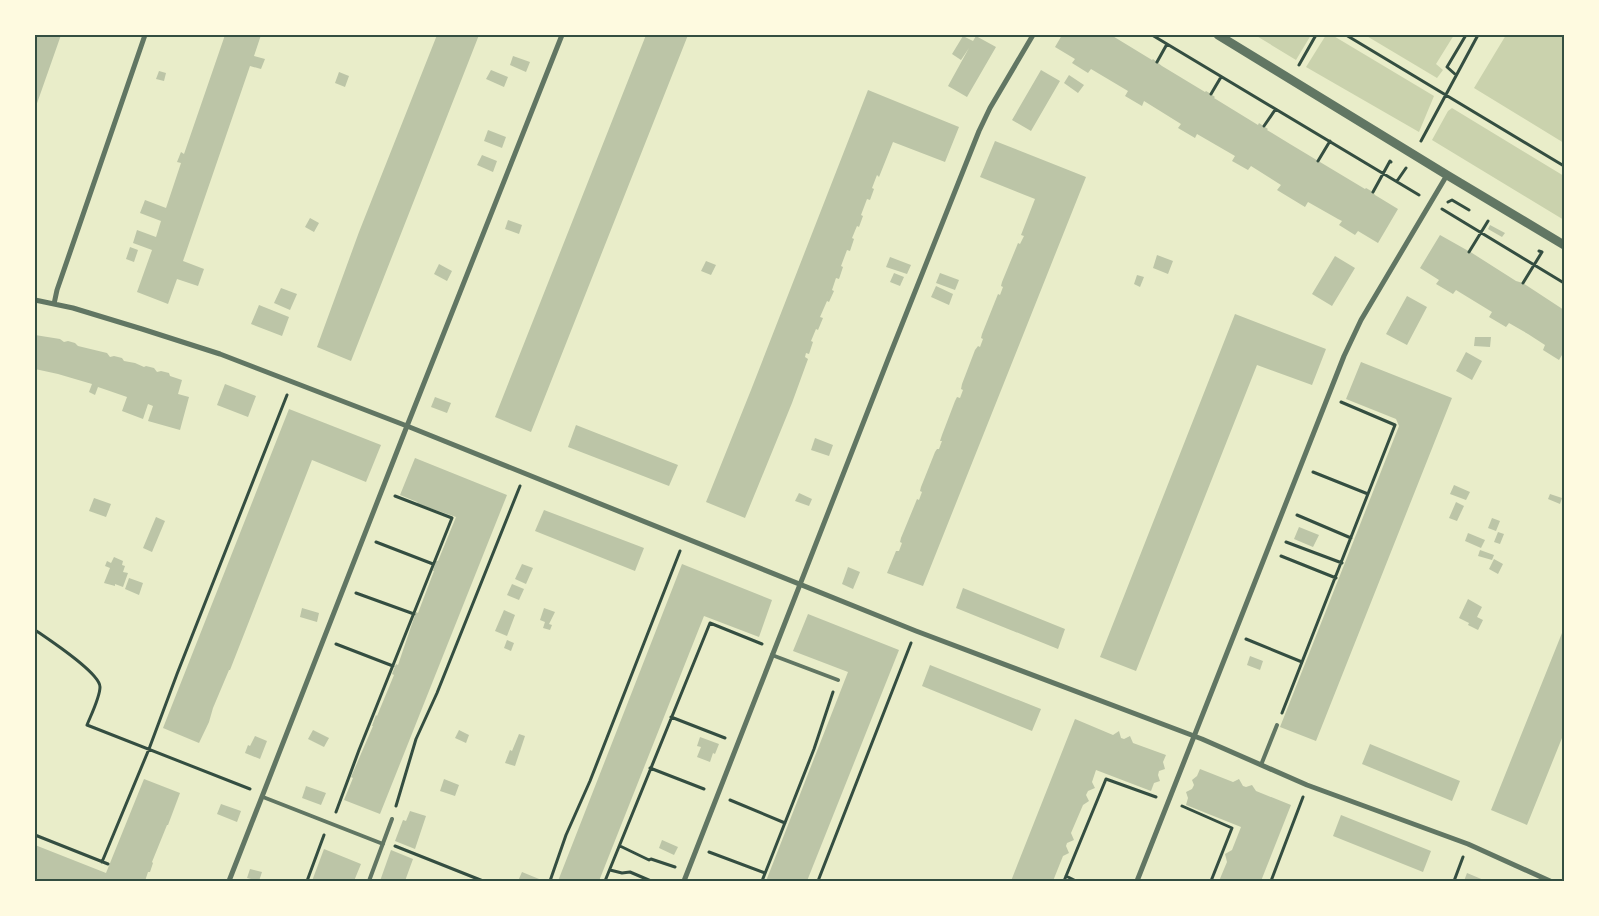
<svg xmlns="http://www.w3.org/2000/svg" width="1599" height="916" viewBox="0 0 1599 916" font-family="Quicksand,sans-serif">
	<rect width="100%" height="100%" fill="#e9edc9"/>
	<path fill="#cad2ad" d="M1255 35H1311L1296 60Z
		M1326 35H1332L1434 96 1419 132 1306 67Z
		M1365 35H1454L1436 64 1443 70 1437 78Z
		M1506 35H1564V143L1474 88Z
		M1452 108 1564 176V220L1432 140 1448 111Z"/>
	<path fill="#bcc5a7" d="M35 35H61L35 109Z
		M225 35H261L254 56 265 59 261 69 250 66 183 261 204 269 198 286 177 279 168 304 137 292 152 250 133 243 137 230 156 237 161 221 140 213 145 200 166 208 181 163 177 162 181 152 184 154Z
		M437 35H479L351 361 317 347 359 232Z
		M646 35H688L531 432 495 417Z
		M1062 35H1111L1152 60 1153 59 1162 66 1205 92 1206 91 1211 94 1215 97 1214 98 1258 125 1259 123 1268 129 1267 130 1290 144 1365 189 1366 188 1373 192 1375 195 1398 209 1378 243 1358 231 1355 235 1339 225 1342 221 1338 219 1308 202 1305 207 1277 190 1281 185 1251 166 1248 170 1232 161 1235 156 1197 134 1195 138 1178 128 1181 124 1144 101 1142 106 1125 96 1128 91 1091 69 1088 73 1072 63 1075 59 1055 47Z
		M963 36 973 41 976 36 996 47 967 97 948 86 969 48 961 60 952 54Z
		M513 56 530 62 526 72 510 65Z
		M491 70 508 77 504 87 486 79Z
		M1041 70 1060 81 1031 131 1012 120Z
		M159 71 166 73 164 81 156 79Z
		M339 72 349 76 345 87 335 83Z
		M1069 75 1084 85 1078 93 1064 83Z
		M868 90 959 127 945 162 893 142 879 177 877 175 872 188 874 189 870 200 867 199 861 215 863 216 859 227 857 226 852 238 854 239 850 251 847 250 841 266 843 267 839 279 836 278 832 290 834 291 829 302 827 301 820 317 823 318 818 330 816 329 811 341 813 342 809 354 806 353 805 357 808 359 792 403 745 518 706 502 751 390Z
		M488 130 506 137 502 148 484 141Z
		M995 141 1086 177 923 586 887 573 896 551H899L902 543 900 542 901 538 915 504 917 499 919 500 922 492 920 491 921 487 935 452 937 449H939L942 441H940L942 435 955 401 957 397 960 398 963 390 961 389 962 384 975 350 978 346 980 347 983 339 981 338 982 334 998 294 1000 295 1003 287 1001 286 1002 282 1016 248 1018 243 1020 244 1024 236 1021 235 1035 199 980 177Z
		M482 155 497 161 493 172 477 165Z
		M310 218 319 223 314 232 305 227Z
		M508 220 522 225 519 234 505 229Z
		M1490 225 1505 233 1502 237 1488 229Z
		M1440 235 1472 253 1516 281 1523 283 1564 310V356L1562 355 1559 360 1543 350 1545 345 1528 334 1509 323 1506 327 1489 317 1492 312 1456 290 1453 294 1436 284 1439 280 1420 268Z
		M130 247 138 250 134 262 126 259Z
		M1157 255 1173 261 1168 274 1153 268Z
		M1335 256 1355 268 1332 306 1312 294Z
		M890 257 911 265 907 274 886 267Z
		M706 261 716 265 711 275 701 271Z
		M439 264 452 271 447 281 434 274Z
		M894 273 904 277 900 286 890 282Z
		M940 273 959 280 955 290 936 283Z
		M1137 275 1144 277 1140 287 1134 284Z
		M936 286 953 294 949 305 931 297Z
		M281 288 297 294 290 310 274 303Z
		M1407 296 1427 307 1407 345 1386 334Z
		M259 305 289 317 282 336 251 324Z
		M1235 314 1326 349 1312 385 1257 365 1136 671 1100 657Z
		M35 335 60 339 64 342 68 341 75 343 78 346 107 353 110 357 114 356 122 358 124 361 135 363 144 367 146 366 154 368 157 372 161 371 169 373 170 376 182 380 178 394 189 397 180 430 148 421 153 406 148 404 143 419 122 411 127 397 98 387 95 395 89 392 92 384 58 374 35 369Z
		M1475 337H1491L1490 347 1474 346Z
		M1466 352 1482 361 1472 380 1456 371Z
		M1361 362 1452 398 1316 741 1280 727 1399 426 1396 419 1346 399Z
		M225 384 256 396 248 417 217 405Z
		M435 397 451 403 447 413 431 407Z
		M289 409 381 445 366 482 312 460 230 670H229L213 708 209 722 199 743 163 728Z
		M576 425 678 465 669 486 568 447Z
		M815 438 833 445 829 456 811 450Z
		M415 458 507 495 380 814 344 800 353 778 351 777 373 726H372L376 715 377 716 394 675 392 674 396 664 398 665 416 612 418 613 434 571H433L436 561H438L456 517 418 504 417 502 400 495Z
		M1454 485 1470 492 1466 500 1450 494Z
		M799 493 812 499 809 506 795 501Z
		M1550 494 1562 498 1560 504 1548 499Z
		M94 498 111 504 106 517 89 511Z
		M1456 502 1464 506 1457 521 1449 518Z
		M544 510 644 548 635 571 535 531Z
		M156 517 165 521 152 552 143 548Z
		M1492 518 1500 521 1496 531 1488 528Z
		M1299 527 1319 535 1313 547 1294 539Z
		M1498 532 1504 534 1500 544 1494 542Z
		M1468 533 1485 540 1481 548 1465 541Z
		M1480 550 1494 555 1492 560 1478 556Z
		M114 557 123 561 122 565 125 566 123 572 128 573 123 587 115 584V586L104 583 110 568 105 566 107 561 111 563Z
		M1494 559 1503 564 1498 574 1489 569Z
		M522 564 533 568 526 584 515 579Z
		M682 564 772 600 759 637 704 616 599 881H558Z
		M848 567 860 572 853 589 842 584Z
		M129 578 143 583 139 595 125 589Z
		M512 584 524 589 519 600 507 595Z
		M963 588 1065 629 1058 649 956 608Z
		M1468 599 1482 607 1477 617 1483 620 1478 630 1468 625 1469 623 1459 618Z
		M302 608 319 613 317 622 300 617Z
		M544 608 555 612 549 624 552 625 550 630 543 628 545 622 540 620Z
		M504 610 515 615 507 636 495 631Z
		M808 614 899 650 807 881H766L848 672 793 651Z
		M1564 628V733L1527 825 1491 810Z
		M507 640 514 643 511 651 504 648Z
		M1250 656 1263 661 1260 670 1247 665Z
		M930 665 1041 709 1032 731 922 686Z
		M1075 719 1113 735 1119 731 1121 738 1124 739 1130 736 1133 743 1166 755 1163 762 1165 769 1159 771 1158 775 1160 781 1154 783 1151 791 1096 770 1092 782 1095 788 1088 791 1086 795 1089 801 1083 805 1071 833 1074 840 1067 843 1066 846 1069 853 1063 856 1053 881H1011Z
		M313 730 329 738 324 747 308 739Z
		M459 730 469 735 466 743 455 738Z
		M519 734 525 736 515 766 505 763 510 750 512 751Z
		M255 736 267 741 260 759 245 753 248 745 250 746Z
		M700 737 719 744 715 754 713 753 710 762 697 757 701 747 697 746Z
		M1370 744 1460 781 1452 801 1362 764Z
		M1200 769 1233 782 1239 779 1243 786 1246 787 1252 785 1256 791 1291 805 1261 881H1219L1227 862 1225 854 1232 850 1241 827 1186 805 1188 798 1186 792 1192 789 1194 785 1192 780 1197 776Z
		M144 779 180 793 168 825H167L152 862 153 863 150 872H148L145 881H35V845L106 873Z
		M444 779 459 785 455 796 440 791Z
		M306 786 326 793 321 805 302 798Z
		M221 804 241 811 237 822 217 814Z
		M410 811 426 816 415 849 395 841 403 820 406 821Z
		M1341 815 1431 851 1423 872 1333 836Z
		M662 840 678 847 674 855 659 848Z
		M324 849 361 864 354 881H312Z
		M391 850 413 859 405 881H380Z
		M250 869 262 872 259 881 247 878Z
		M522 872 544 881H518Z
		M1467 873 1486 881H1464Z"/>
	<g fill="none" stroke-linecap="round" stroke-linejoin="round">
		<path stroke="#344e41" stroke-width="3" d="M1152 35 1419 195
			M1346 35 1564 166
			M1157 62 1167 44
			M1299 65 1316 35
			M1456 75 1447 67 1466 35
			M1211 94 1221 77
			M1264 126 1275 110
			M1421 141 1478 35
			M1318 161 1330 141
			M1397 181 1406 168
			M1373 192 1390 161 1391 162
			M1448 202 1452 200 1469 210
			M1442 209 1564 283
			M1469 252 1488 221
			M1523 283 1542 252 1539 251
			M1313 472 1368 494
			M1297 515 1351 538
			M376 542 433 564
			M1286 542 1342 563
			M1281 556 1336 578
			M356 593 414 614
			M35 630C48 639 100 673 100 687 100 697 91 715 87 725L250 789
			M1246 639 1302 662
			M336 644 393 666
			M1282 713 1395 425 1341 402
			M671 717 725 738
			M650 768 704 789
			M730 800 785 823
			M396 806 416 739 437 693 520 486
			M1182 806 1232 828 1211 881
			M336 812 359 750 452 518 395 496
			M35 835 108 864
			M395 846 483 881
			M620 846 649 860 651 859 675 867
			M709 852 765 873
			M102 862 149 749 177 674 287 395
			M610 870 622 873 630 872 651 881
			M1066 876 1076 881
			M307 881 324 835
			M550 881 566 835 590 781 680 551
			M605 881 710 623 762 644
			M762 881 814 749 833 692
			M818 881 911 643
			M1064 881 1106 779 1156 797
			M1271 881 1303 797
			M1454 881 1463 857"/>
		<path stroke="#617663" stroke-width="4" d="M772 655 838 680
			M1261 765 1277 725
			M263 797 383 844
			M369 881 392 819"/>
		<path stroke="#617663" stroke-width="5" d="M35 300 73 308 142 329 220 354 407 426 916 631 1202 739 1307 785 1468 844 1550 881
			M54 304 57 290 145 35
			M229 881 407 426 562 35
			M684 881 889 357 979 131 990 108 1033 35
			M1137 881 1344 356 1361 320 1447 175"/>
		<path stroke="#617663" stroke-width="9" d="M1218 35 1447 175 1564 245"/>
	</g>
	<rect width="1599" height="916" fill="none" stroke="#fefae0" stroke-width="72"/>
	<rect x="36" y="36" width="1527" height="844" fill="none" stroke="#344e41" stroke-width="2"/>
</svg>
